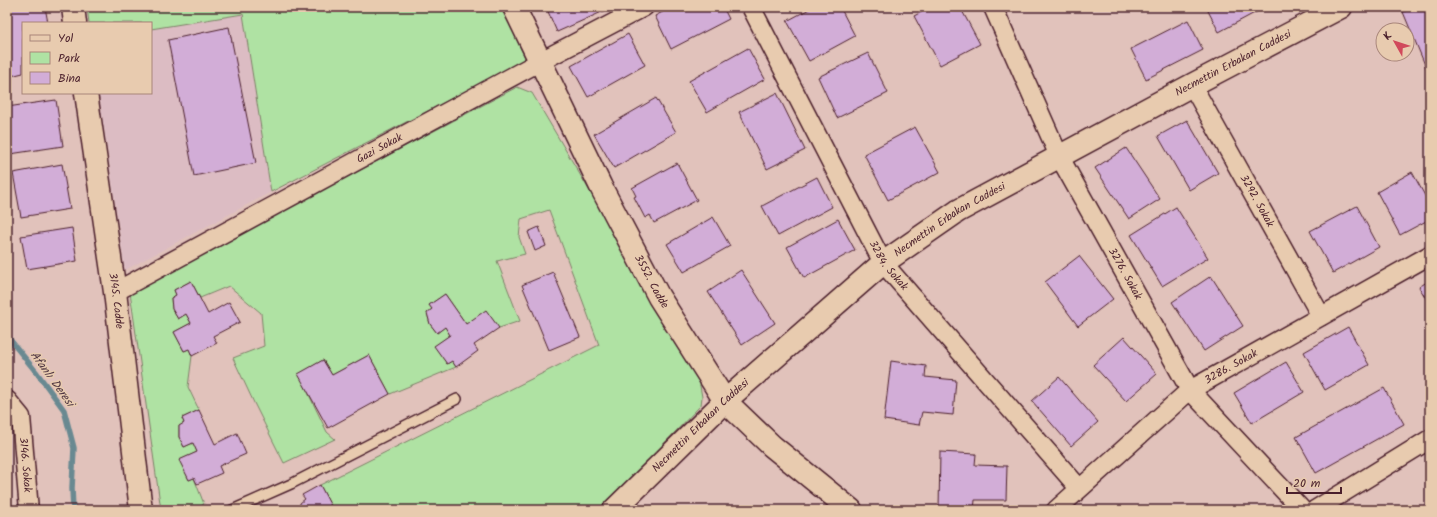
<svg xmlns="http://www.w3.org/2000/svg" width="1437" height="517" viewBox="0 0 1437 517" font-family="Kalam,sans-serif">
	<rect width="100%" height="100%" fill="#e1c2bb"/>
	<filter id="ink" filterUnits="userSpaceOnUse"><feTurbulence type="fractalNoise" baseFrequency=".025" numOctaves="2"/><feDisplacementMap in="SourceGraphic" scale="8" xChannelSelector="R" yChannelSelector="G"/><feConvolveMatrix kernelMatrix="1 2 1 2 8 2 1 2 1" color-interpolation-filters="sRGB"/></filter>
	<g filter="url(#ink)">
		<path fill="#dcbcc3" d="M243 14 271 192 125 270 99 93H151V29Z"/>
		<path fill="#afe2a3" stroke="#7c8067" d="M87 7H502L526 60 271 192 243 14 151 29V23H89Z
			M517 87 532 93 698 375 702 397 701 405 600 510H360L358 507 352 510H333L320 485 599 345 549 210 521 219 519 237 525 254 497 261 520 321 499 328 466 324 445 294 429 305 432 309 427 313 430 324 437 333 445 327 450 335 435 346 447 364 452 361 456 367 390 394 369 355 332 375 323 360 299 374 327 432 335 439 284 463 255 405 233 358 264 346 261 313 229 286 200 298 191 281 174 290 176 295 171 298 172 309 178 319 186 314 191 323 174 332 184 351 189 349 192 356 188 387 199 410 182 418 184 423 179 426V437L184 447 193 443 197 452 180 460 189 480 194 478 204 504 194 510H161L130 292Z"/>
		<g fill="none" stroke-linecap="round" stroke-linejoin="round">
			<path stroke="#698991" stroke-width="5.5" d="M7 336 37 373 64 410 74 448 72 488 73 510"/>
		</g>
		<path fill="#d2add7" stroke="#4a1f2b" d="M7 7H45L48 23H23V73L7 77Z
			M546 7H613L557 32Z
			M672 7H723L729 19 671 49 655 16Z
			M813 7H840L855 36 809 61 787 21Z
			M931 7H960L980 44 940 65 914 16Z
			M1206 7H1261L1262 9 1219 32Z
			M1415 7H1430V77L1403 12Z
			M1188 20 1203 50 1146 79 1131 49Z
			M229 27 256 163 194 176 168 40Z
			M628 34 645 65 588 97 571 66Z
			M748 48 765 79 707 112 689 81Z
			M868 53 888 93 837 118 818 77Z
			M777 93 805 150 767 169 739 112Z
			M656 98 676 132 614 168 594 134Z
			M56 100 63 146 10 154 7 132V107Z
			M1187 120 1218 173 1189 190 1158 136Z
			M915 127 940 172 888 200 864 154Z
			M1126 148 1160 199 1129 219 1095 168Z
			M677 163 697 200 654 223 650 215 645 218 634 197 636 196 632 188Z
			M62 164 70 209 21 217 13 173Z
			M1412 172 1430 205V219L1400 235 1377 192Z
			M817 177 832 207 778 236 762 206Z
			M1357 206 1379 247 1333 273 1310 231Z
			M1176 207 1208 258 1162 286 1131 235Z
			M713 217 730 246 684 272 667 244Z
			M838 219 855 250 804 278 787 247Z
			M539 227 546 246 535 251 528 232Z
			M72 228 77 261 27 269 21 236Z
			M1079 256 1113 299 1078 326 1045 282Z
			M741 270 775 323 742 345 708 292Z
			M553 272 580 337 549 350 522 285Z
			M1211 276 1243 326 1204 351 1172 302Z
			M1430 280V305L1419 287Z
			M191 281 208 314 229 302 240 322 213 336 217 343 192 356 189 349 184 351 174 332 191 323 186 314 178 319 172 309 171 298 176 295 174 290Z
			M445 294 466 324 486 310 499 328 474 345 478 351 456 367 452 361 447 364 434 346 450 335 445 327 437 333 430 324 427 313 432 309 429 305Z
			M1348 327 1369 365 1325 390 1304 352Z
			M1124 337 1157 374 1126 401 1093 365Z
			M369 355 390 394 328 428 298 374 323 360 332 375Z
			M891 361 926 366 925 377 956 380 953 415 922 412 919 425 884 420Z
			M1286 362 1304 392 1252 423 1234 393Z
			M1059 377 1098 422 1071 446 1032 401Z
			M1384 388 1404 424 1316 473 1296 437Z
			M199 410 215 444 237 433 246 454 219 466 222 473 197 484 194 478 189 480 179 460 197 452 193 443 184 447 179 437V426L184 423 182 418Z
			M940 452 976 454 975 465 1007 466 1006 500H975L974 510H939Z
			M320 485 333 510H300V503L305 499 302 495Z"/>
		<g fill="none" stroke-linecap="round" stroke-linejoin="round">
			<g stroke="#4a1f2b" stroke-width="12">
				<path id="service" d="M232 510 291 484 457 399"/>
			</g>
			<g stroke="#4a1f2b" stroke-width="21">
				<g id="minor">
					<path id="s1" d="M751 7 883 263 1079 488"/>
					<path id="s2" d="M993 7 1059 156 1190 390 1302 510"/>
					<path id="s3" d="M1192 85 1321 316"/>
					<path id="s4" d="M115 292 541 61 644 7"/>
					<path id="s5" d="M7 400 21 417 29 510"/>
					<path id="s6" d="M1056 510 1190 390 1430 255"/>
					<path d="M1315 510 1430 439"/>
				</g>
			</g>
			<g stroke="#4a1f2b" stroke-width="25">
				<g id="tertiary">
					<path d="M73 7 75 23"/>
					<path id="s7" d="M514 7 601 187 659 297 725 401 772 446 851 510"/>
					<path id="s8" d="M86 93 115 292 141 510"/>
					<path id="s9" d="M614 510 725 401 883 263 958 211 1192 85 1341 7"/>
				</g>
			</g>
			<use href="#service" stroke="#e8cbaf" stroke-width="9"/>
			<use href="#minor" stroke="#e8cbaf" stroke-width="18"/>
			<use href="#tertiary" stroke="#e8cbaf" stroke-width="22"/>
		</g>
	</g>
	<g text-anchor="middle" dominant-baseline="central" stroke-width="3" stroke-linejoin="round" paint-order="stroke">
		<g font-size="11" fill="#4a1f2b" stroke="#e8cbaf">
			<text stroke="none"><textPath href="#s9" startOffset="769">Necmettin Erbakan Caddesi</textPath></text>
			<text stroke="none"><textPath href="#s4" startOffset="301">Gazi Sokak</textPath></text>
			<text stroke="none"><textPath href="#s3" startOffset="133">3292. Sokak</textPath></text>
			<text stroke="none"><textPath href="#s9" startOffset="445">Necmettin Erbakan Caddesi</textPath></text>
			<text stroke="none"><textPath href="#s1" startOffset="293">3284. Sokak</textPath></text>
			<text stroke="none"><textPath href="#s2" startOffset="298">3276. Sokak</textPath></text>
			<text stroke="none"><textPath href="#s7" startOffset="307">3552. Cadde</textPath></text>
			<text stroke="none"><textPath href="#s8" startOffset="210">3145. Cadde</textPath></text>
			<text stroke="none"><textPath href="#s6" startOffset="227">3286. Sokak</textPath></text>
			<text stroke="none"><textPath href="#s9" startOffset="121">Necmettin Erbakan Caddesi</textPath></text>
			<text stroke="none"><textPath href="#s5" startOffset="70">3146. Sokak</textPath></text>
		</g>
		<g font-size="12" font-style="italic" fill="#523944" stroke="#e8cbaf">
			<text transform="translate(52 379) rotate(54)">Afanlı Deresi</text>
		</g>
	</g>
	<rect width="1437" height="517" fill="none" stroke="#e8cbaf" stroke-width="24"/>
	<rect x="12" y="12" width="1413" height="493" fill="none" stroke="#4a1f2b" stroke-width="1.5" filter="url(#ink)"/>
	<rect x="22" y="22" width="130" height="72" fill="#e8cbaf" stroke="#a9867a"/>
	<rect x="30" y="35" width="20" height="6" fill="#e8cbaf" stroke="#a9867a"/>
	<text x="58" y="42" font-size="12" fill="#4a1f2b">Yol</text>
	<rect x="30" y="52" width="20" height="12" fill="#afe2a3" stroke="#a9867a"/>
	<text x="58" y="62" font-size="12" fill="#4a1f2b">Park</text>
	<rect x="30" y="72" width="20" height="12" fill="#d2add7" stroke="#a9867a"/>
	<text x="58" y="82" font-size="12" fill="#4a1f2b">Bina</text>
	<g transform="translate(1395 42) rotate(309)"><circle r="19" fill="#e8cbaf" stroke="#a9867a"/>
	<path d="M0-3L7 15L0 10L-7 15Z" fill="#d1495b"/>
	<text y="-6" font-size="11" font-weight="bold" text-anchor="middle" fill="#4a1f2b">K</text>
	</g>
	<path d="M1287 487v6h54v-6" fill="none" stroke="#4a1f2b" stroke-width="2"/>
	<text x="1293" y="487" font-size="12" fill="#4a1f2b" stroke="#e8cbaf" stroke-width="3" paint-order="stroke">20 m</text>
</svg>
